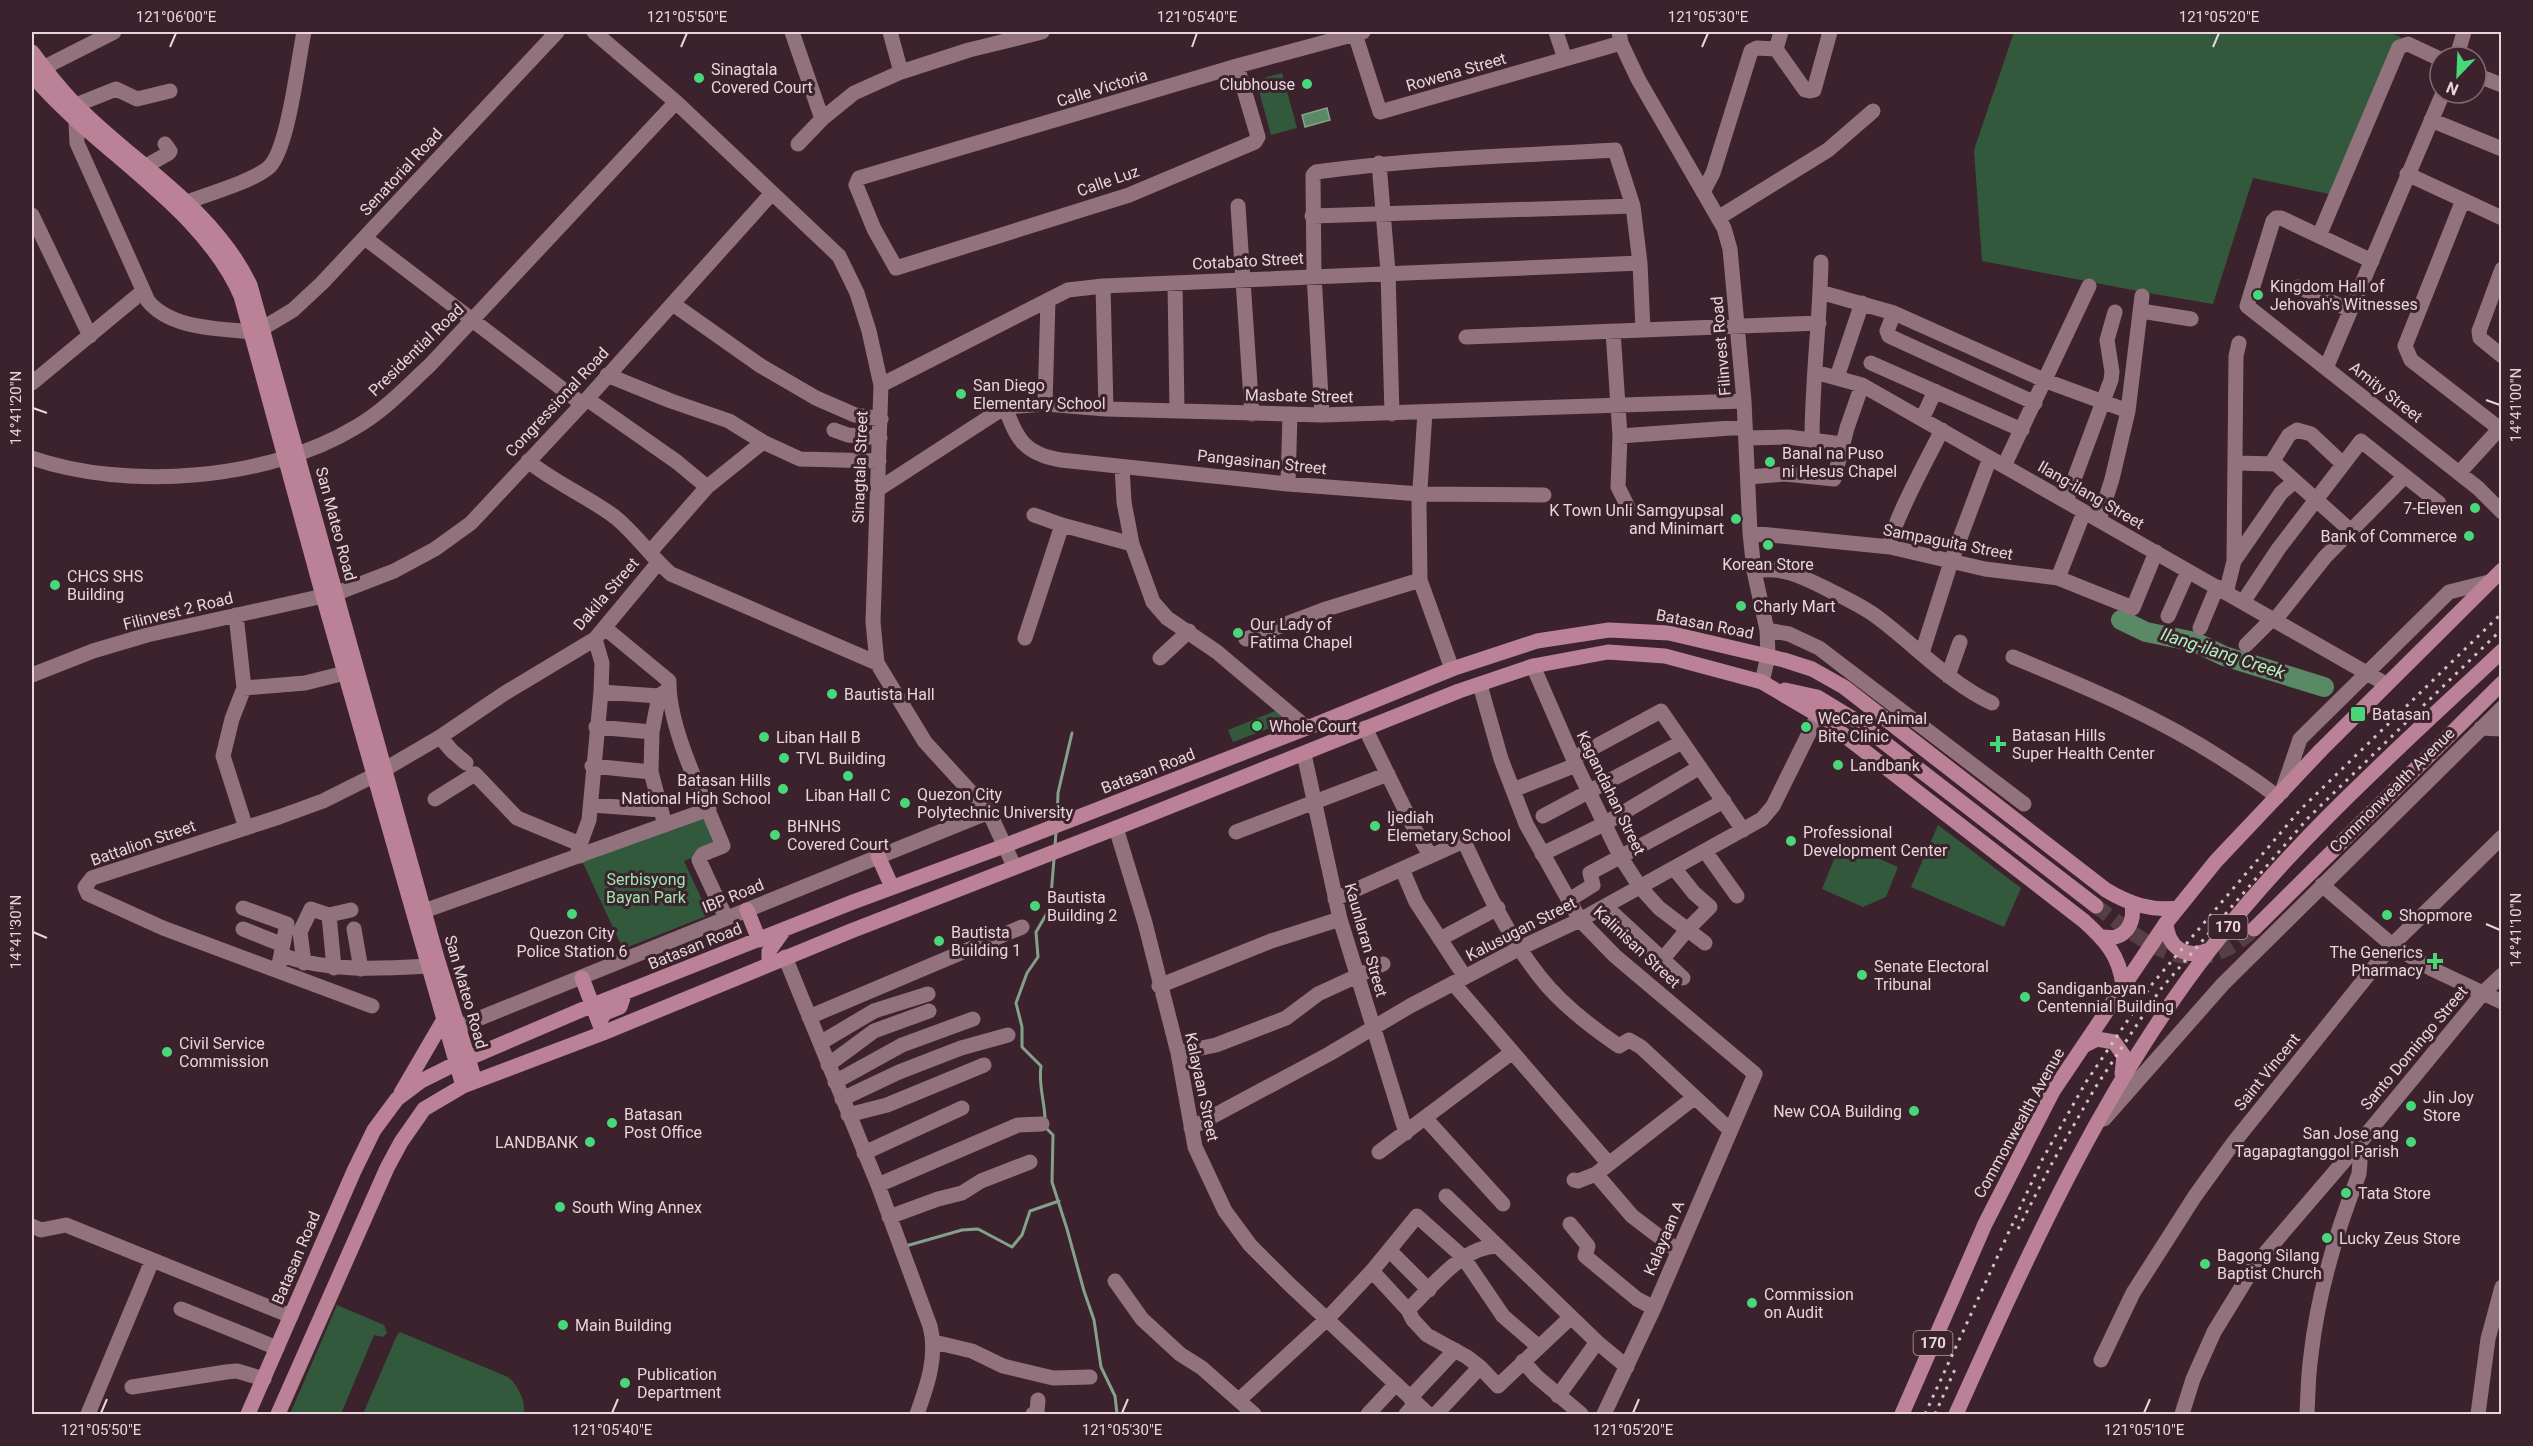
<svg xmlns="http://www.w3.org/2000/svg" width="2533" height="1446" viewBox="0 0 2533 1446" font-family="Roboto,sans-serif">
	<rect width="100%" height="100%" fill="#3c222c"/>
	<path fill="#33593c" d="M2014 32H2387L2401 37 2329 194 2253 178 2213 304 2148 293 1982 261 1974 150Z
		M1282 73 1297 128 1271 135 1256 80Z
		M1280 709 1286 722 1233 742 1228 730Z
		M704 814 718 847 684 861 709 915 623 949 581 859Z
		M1938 825 2021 888 2004 927 1911 887Z
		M1841 842 1898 867 1886 897 1863 907 1822 889Z
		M337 1305 384 1325 387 1333 383 1337 374 1335 341 1414H290Z
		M400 1332 508 1377C518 1385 526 1402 524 1414H363L397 1335Z"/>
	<path fill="#598a65" stroke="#84a189" stroke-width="1.5" d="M1327 108 1330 120 1305 127 1302 115Z"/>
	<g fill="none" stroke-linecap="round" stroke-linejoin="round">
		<path stroke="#84a189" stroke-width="3" d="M1057 819 1058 793 1072 733
			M1055 846 1056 832
			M1045 1120C1045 1102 1038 1085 1041 1066L1022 1047V1027L1016 1003 1027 973 1038 957 1036 932 1050 908 1054 859
			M1045 1127 1053 1135 1052 1182 1067 1229 1084 1291 1094 1320 1101 1367 1115 1396 1117 1414
			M906 1246 962 1230 978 1229 1012 1247 1022 1235 1030 1211 1059 1201"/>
		<path stroke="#598a65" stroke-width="20" d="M2121 620 2146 632 2195 642 2224 656 2324 687"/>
		<path stroke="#563d46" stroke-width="15" stroke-dasharray="15 8" stroke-linecap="butt" d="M2096 906C2148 945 2194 986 2254 929"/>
		<path stroke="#92727d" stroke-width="15" d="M594 32 676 102 839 256 857 293 869 331 881 385 873 622 877 663 925 742 989 812 1014 866
			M792 32 822 119
			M890 32 901 72
			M1556 32 1565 59
			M1619 32 1621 43 1638 79 1724 228 1730 249 1744 401 1750 533 1754 571 1767 630 1768 656 1762 682
			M1355 34 1380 112 1621 43
			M1776 49 1805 90 1810 91 1814 90 1830 32
			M2459 49 2464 32
			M1237 66 1258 137 1255 142 1129 195 896 268 874 229 856 185 859 178 1237 66 1363 32
			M43 68 114 32
			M2476 75 2502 85
			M76 105 116 89 137 99 170 91
			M2431 120 2502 149
			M76 123 77 143 148 301C171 329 217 328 251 332
			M798 144 822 119 854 93 901 72 969 50 1042 32
			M1379 163 1388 272 1392 414
			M146 166 169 153 170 151 165 144
			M2407 174 2502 218
			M1703 192 1713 173 1751 51 1757 48 1776 49 1781 32
			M2463 200 2405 346 2411 360 2500 429
			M187 202C208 194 251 182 268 168 288 152 298 60 304 32
			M1238 206 1252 414
			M32 215 90 336
			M1312 216 1633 206
			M1718 218 1828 150 1873 111
			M2319 236 2399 47 2408 44 2440 59
			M365 238 582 404
			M2372 261 2281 218H2276L2273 221 2247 306 2478 488 2502 512
			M2502 269 2479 331 2480 338 2502 356
			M1175 284 1177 411
			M1103 286 1106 409
			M2298 287 2350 310
			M1820 292 1894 313 2046 381 2128 411
			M673 304 761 366 816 398 855 415 881 419
			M2141 311 2191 319
			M1894 313 1887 331 1889 336 2035 403
			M263 328 293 310 322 283 557 32
			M1613 331 1620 436 1618 487 1628 507
			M1466 337 1819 323
			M1871 363 2022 430
			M2326 368 2443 93
			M1815 372 1862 385 2386 684
			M607 375 671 401 729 421 763 442 800 459 879 461
			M1837 377 1862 303
			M32 383 142 292
			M881 385 1068 290 1103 286 1640 263
			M587 399 677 462 707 487
			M1045 404 1048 300
			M1005 407C1017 440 1025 454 1061 460L1288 484 1420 494 1544 495
			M1425 412 1419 504 1420 580 1452 669
			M1322 415 1314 275 1313 175 1316 172C1416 158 1515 156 1615 150L1633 206 1640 263 1643 330
			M1922 419 1935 391
			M834 430 848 435 880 438
			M1620 436 1745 427
			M1746 438 1788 437 1842 444
			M1812 440C1812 381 1820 322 1821 262
			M32 458C127 491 269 480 356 427 384 411 406 387 430 365L676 102
			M528 461C555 483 587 496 615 517 636 534 651 557 671 574L877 663
			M2235 463 2276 464 2351 531
			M2271 464 2289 435 2297 430 2311 434 2343 464
			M2004 466 2089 286
			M1122 467 1124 502 1132 544 1153 602 1167 618 1217 652 1307 728
			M2459 473 2502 426
			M1748 477 1785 474 1834 479 1847 428 1862 385
			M1288 484 1290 414
			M877 490 1005 407 1045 404 1106 409 1322 415 1744 401
			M2066 501 2111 380 2112 372 2107 340 2115 312
			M1034 515 1062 525 1132 544
			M2099 520 2112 479 2128 411 2142 296
			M1750 533 1890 547 1985 569 2058 578 2133 608 2156 552
			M1890 547C1889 528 1931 452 1942 430
			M650 552 707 487 763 442
			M2234 561 2281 493 2295 481
			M1754 571C1781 566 1801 576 1825 588 1842 597 1861 605 1877 617 1915 645 1949 683 1992 703
			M2058 578 2084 512
			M2226 593 2234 561 2236 356 2239 343
			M2243 602 2279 548 2361 441 2439 503
			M236 615 244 688 232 719 223 756 246 828
			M2168 616 2188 571
			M605 628 669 681C668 729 705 800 723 846L703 854 699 860 726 918
			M2200 628 2217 587
			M1767 630 1789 634 1819 648 2024 804
			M1025 638 1062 525
			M1246 639 1323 610 1420 580
			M2246 645 2268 623 2279 615 2325 557 2405 476
			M1922 653 1951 562 1990 458
			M2013 657C2086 687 2158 717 2224 760 2242 772 2261 783 2277 797
			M1160 658 1189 631
			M1533 666 1576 765 1620 856 1640 887 1659 908 1705 943
			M32 675 93 651 147 635 337 593 394 571 435 549 471 523 587 399 772 193
			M1948 676 1960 642
			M1480 685 1501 759 1526 824 1580 920 1615 956 1755 1074 1654 1308 1604 1414
			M244 688 305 683 345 673
			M601 692 659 696
			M596 727 652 732
			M1365 728 1414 828 1430 855
			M2481 728 2502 729
			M440 737 452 751 466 763
			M1304 754 1340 919 1406 1133
			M1574 758 1661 711 1743 830
			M592 766 651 772
			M1513 790 1576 765
			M2282 792 2300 739 2449 592 2489 582
			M435 799 475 774 517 818 580 844
			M591 805 661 810
			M1543 816 1682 742
			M665 825 651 772 652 732 659 696 669 689
			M1116 828 1145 923 1178 1053 1195 1147 1225 1211 1250 1245 1289 1284 1428 1414
			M1236 832 1388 774
			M1705 851 1737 896
			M1542 854 1604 824 1700 767
			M580 856 578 850 589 820 601 692 602 663 595 639
			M1402 869 1416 902 1465 977
			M2322 885 2392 945 2432 969 2502 1002
			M1335 899 1464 841C1485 887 1508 937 1540 977 1561 1004 1591 1027 1619 1046L1629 1040 1641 1047 1730 1130
			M1569 900 1593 885 1590 873 1724 801
			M1605 906 1683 978
			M243 908 287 924 279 965
			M424 911 709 809
			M329 915 334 968
			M243 929 283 945
			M354 929 361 969
			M1440 939 1498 908
			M281 955C329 972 378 969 428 966
			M785 957 878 1185 930 1326C938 1356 927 1386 917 1414
			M1662 960 1687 930 1710 907 1694 893 1674 868
			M304 963 300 932 311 909 329 915 351 910
			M1453 983 1609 1164
			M1159 986 1271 941 1340 919
			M372 1006 163 928 88 894 85 887 92 878 279 817 323 801 375 775 440 737 505 693 595 639 658 563
			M809 1017 1022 927
			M458 1027 989 812
			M820 1043 874 1011 928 994
			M1178 1053 1216 1045 1286 1018 1318 994 1383 964
			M828 1065 874 1031 929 1011
			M835 1082 902 1045 973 1019
			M842 1099 899 1072 961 1048 1008 1035
			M848 1115 887 1105 984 1065
			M1426 1119 1503 1204
			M2104 1119 2223 984 2502 708
			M1191 1128 1329 1054 1410 1006 1520 948 1580 920 1762 819 1773 806 1818 715
			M1379 1152 1511 1053
			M864 1153 962 1108
			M1596 1174 1632 1216 1678 1251
			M1574 1180 1578 1181 1596 1174 1695 1097
			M878 1185 1018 1125 1042 1124
			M1446 1196 1597 1342 1627 1367
			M889 1217 938 1199 962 1193 981 1181 1030 1162
			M1570 1224 1588 1246 1585 1256 1637 1299 1654 1308
			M32 1226 41 1230 66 1225 291 1316
			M1389 1250 1429 1290
			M1372 1271 1408 1310 1413 1320 1427 1335 1467 1357 1480 1367 1498 1386 1571 1317
			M1115 1281 1142 1319 1180 1354 1202 1368 1254 1414
			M181 1309 277 1348
			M1408 1310C1433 1286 1462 1246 1498 1246
			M934 1342 972 1351 1003 1366 1053 1378 1090 1377
			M2101 1360 2133 1293 2195 1196 2234 1142 2392 945 2502 837
			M1523 1361 1536 1376 1581 1414
			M132 1387 226 1372 237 1371 264 1379
			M1558 1396 1597 1342
			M1410 1398 1455 1350
			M1239 1400 1327 1319 1372 1271 1417 1216 1463 1257 1503 1316 1539 1347
			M88 1414 152 1261
			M1033 1414 1037 1412 1038 1400
			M1368 1414 1396 1384
			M1406 1414 1416 1403
			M1436 1414 1480 1367
			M2182 1414 2193 1379 2214 1332 2255 1265 2357 1146 2483 993 2502 975
			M2307 1414C2308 1395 2308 1375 2311 1355 2318 1293 2336 1232 2359 1174L2360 1162 2357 1146
			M2478 1414 2488 1339 2502 1287"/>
		<path stroke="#bb8297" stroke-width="15" d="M32 52C46 71 61 91 79 108 137 166 213 208 250 285L437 958 475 1081
			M32 75C95 150 202 206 241 296L323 596 463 1086
			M1785 690 1817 697 1855 720 2096 906
			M878 856 892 887
			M747 910 759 940
			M2166 923C2168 948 2186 960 2209 950
			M2254 929 2502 683
			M2103 937C2125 941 2135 924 2132 904
			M769 964V951L784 930
			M582 978 603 1033
			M599 1022 605 1013 620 1007 625 992
			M2083 1046 2097 1039 2114 1042 2124 1056 2122 1074
			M401 1093 443 1021
			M248 1414 354 1171 374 1130 397 1099 421 1081 455 1064 593 1005 853 902 1004 846 1317 724 1452 669 1537 641 1609 630 1669 633 1784 660 1812 669 1844 687 2106 890C2129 904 2151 911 2178 908
			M278 1414 387 1168 401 1142 424 1109 463 1086 603 1033 851 931 1116 828 1459 691 1533 666 1608 652 1665 656 1762 682 1818 715 2084 921C2106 941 2119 955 2123 985
			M1902 1414 1985 1224 2053 1091 2166 923 2216 861 2321 750 2502 570
			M1956 1414C2029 1253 2100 1092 2209 951 2294 840 2400 747 2502 651"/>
		<path stroke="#d3c0c6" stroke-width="3" stroke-dasharray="3 6" stroke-linecap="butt" d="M2018 1229 2051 1165 2095 1088 2160 990 2308 818 2502 629
			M1925 1414 2042 1160 2086 1082 2153 983 2300 810 2502 613
			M1935 1414 1957 1365"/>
	</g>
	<path fill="none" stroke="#e8d6dc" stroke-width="2" d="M170 47 176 33M681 47 687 33M1192 47 1197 33M1702 47 1708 33M2213 47 2219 33M2486 400 2500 405M33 408 47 413M2486 924 2500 930M33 932 47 938M101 1413 107 1399M612 1413 618 1399M1122 1413 1128 1399M1633 1413 1639 1399M2144 1413 2150 1399"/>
	<g fill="#48d779" stroke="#3c222c" stroke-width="2">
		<circle cx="699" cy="78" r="6"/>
		<circle cx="1307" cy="84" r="6"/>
		<circle cx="2258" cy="295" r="6"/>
		<circle cx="961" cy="394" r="6"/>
		<circle cx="1770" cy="462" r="6"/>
		<circle cx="2475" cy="508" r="6"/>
		<circle cx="1736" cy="519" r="6"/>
		<circle cx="2469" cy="536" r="6"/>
		<circle cx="1768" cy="545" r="6"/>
		<circle cx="55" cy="585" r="6"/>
		<circle cx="1741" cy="606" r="6"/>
		<circle cx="1238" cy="633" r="6"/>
		<circle cx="832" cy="694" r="6"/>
		<rect x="2350" y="706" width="16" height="16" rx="3"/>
		<circle cx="1257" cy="726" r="6"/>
		<circle cx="1806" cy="727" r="6"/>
		<circle cx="764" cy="737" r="6"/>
		<path d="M1995 735h6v6h6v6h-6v6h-6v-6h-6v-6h6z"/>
		<circle cx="784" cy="758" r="6"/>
		<circle cx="1838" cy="765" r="6"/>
		<circle cx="848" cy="776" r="6"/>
		<circle cx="783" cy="789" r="6"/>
		<circle cx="905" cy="803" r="6"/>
		<circle cx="1375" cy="826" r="6"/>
		<circle cx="775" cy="835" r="6"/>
		<circle cx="1791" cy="841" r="6"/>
		<circle cx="1035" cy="906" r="6"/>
		<circle cx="572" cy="914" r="6"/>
		<circle cx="2387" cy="915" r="6"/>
		<circle cx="939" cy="941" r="6"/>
		<path d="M2432 952h6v6h6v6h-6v6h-6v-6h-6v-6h6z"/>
		<circle cx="1862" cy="975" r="6"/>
		<circle cx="2025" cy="997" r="6"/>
		<circle cx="167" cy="1052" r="6"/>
		<circle cx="2411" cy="1106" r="6"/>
		<circle cx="1914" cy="1111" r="6"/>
		<circle cx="612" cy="1123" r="6"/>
		<circle cx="590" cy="1142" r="6"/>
		<circle cx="2411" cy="1142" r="6"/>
		<circle cx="2346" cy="1193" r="6"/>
		<circle cx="560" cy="1207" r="6"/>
		<circle cx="2327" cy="1238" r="6"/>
		<circle cx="2205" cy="1264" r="6"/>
		<circle cx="1752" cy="1303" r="6"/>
		<circle cx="563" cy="1325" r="6"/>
		<circle cx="625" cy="1383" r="6"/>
	</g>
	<g text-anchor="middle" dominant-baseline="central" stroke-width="6" stroke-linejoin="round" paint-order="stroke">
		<g fill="#3c222c" stroke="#b4a0a7" stroke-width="1.5">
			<rect x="2208.5" y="915" width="39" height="24" rx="4.5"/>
			<rect x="1913.5" y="1331" width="39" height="24" rx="4.5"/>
		</g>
		<g font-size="15" font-weight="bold" fill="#e8d6dc">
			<text x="2228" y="927">170</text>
			<text x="1933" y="1343">170</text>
		</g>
		<g font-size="16" fill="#e8d6dc" stroke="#3c222c" text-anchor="start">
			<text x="711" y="69">Sinagtala<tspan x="711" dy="18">Covered Court</tspan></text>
			<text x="1295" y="84" text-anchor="end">Clubhouse</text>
			<text x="2270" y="286">Kingdom Hall of<tspan x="2270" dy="18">Jehovah's Witnesses</tspan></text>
			<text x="973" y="385">San Diego<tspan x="973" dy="18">Elementary School</tspan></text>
			<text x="1782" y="453">Banal na Puso<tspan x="1782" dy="18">ni Hesus Chapel</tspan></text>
			<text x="2463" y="508" text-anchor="end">7-Eleven</text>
			<text x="1724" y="510" text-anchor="end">K Town Unli Samgyupsal<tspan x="1724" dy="18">and Minimart</tspan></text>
			<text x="2457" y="536" text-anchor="end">Bank of Commerce</text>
			<text x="1768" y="564" text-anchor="middle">Korean Store</text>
			<text x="67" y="576">CHCS SHS<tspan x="67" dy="18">Building</tspan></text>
			<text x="1753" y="606">Charly Mart</text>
			<text x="1250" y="624">Our Lady of<tspan x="1250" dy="18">Fatima Chapel</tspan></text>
			<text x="844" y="694">Bautista Hall</text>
			<text x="2372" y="714">Batasan</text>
			<text x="1818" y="718">WeCare Animal<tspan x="1818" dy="18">Bite Clinic</tspan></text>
			<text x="1269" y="726">Whole Court</text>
			<text x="2012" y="735">Batasan Hills<tspan x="2012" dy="18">Super Health Center</tspan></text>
			<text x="776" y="737">Liban Hall B</text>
			<text x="796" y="758">TVL Building</text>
			<text x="1850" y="765">Landbank</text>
			<text x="771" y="780" text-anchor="end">Batasan Hills<tspan x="771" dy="18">National High School</tspan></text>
			<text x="917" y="794">Quezon City<tspan x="917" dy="18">Polytechnic University</tspan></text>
			<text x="848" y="795" text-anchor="middle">Liban Hall C</text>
			<text x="1387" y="817">Ijediah<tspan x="1387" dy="18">Elemetary School</tspan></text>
			<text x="787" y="826">BHNHS<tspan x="787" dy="18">Covered Court</tspan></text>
			<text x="1803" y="832">Professional<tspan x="1803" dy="18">Development Center</tspan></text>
			<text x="1047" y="897">Bautista<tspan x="1047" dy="18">Building 2</tspan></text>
			<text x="2399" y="915">Shopmore</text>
			<text x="951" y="932">Bautista<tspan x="951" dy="18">Building 1</tspan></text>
			<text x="572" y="933" text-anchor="middle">Quezon City<tspan x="572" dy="18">Police Station 6</tspan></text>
			<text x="2423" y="952" text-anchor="end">The Generics<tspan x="2423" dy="18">Pharmacy</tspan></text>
			<text x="1874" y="966">Senate Electoral<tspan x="1874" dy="18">Tribunal</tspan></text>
			<text x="2037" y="988">Sandiganbayan<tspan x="2037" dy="18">Centennial Building</tspan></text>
			<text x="179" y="1043">Civil Service<tspan x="179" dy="18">Commission</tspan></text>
			<text x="2423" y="1097">Jin Joy<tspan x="2423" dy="18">Store</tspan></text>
			<text x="1902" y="1111" text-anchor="end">New COA Building</text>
			<text x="624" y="1114">Batasan<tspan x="624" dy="18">Post Office</tspan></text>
			<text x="2399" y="1133" text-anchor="end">San Jose ang<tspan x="2399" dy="18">Tagapagtanggol Parish</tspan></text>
			<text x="578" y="1142" text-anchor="end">LANDBANK</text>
			<text x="2358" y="1193">Tata Store</text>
			<text x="572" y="1207">South Wing Annex</text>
			<text x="2339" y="1238">Lucky Zeus Store</text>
			<text x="2217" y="1255">Bagong Silang<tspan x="2217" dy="18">Baptist Church</tspan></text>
			<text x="1764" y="1294">Commission<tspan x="1764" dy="18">on Audit</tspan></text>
			<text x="575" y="1325">Main Building</text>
			<text x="637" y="1374">Publication<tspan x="637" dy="18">Department</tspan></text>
		</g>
		<g font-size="16" fill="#e8d6dc" stroke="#3c222c">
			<text transform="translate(1456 72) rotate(-16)">Rowena Street</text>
			<text transform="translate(1102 88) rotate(-17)">Calle Victoria</text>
			<text transform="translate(401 172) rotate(-47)">Senatorial Road</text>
			<text transform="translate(1108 181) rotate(-19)">Calle Luz</text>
			<text transform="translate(1248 261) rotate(-3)">Cotabato Street</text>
			<text transform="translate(1721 346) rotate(-95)">Filinvest Road</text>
			<text transform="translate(416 350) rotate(-44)">Presidential Road</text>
			<text transform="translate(2386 392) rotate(38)">Amity Street</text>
			<text transform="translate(1299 396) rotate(1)">Masbate Street</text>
			<text transform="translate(557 402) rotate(-47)">Congressional Road</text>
			<text transform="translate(1262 462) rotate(6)">Pangasinan Street</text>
			<text transform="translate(860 467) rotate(-88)">Sinagtala Street</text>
			<text transform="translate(2091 495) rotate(30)">Ilang-ilang Street</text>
			<text transform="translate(336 524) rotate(75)">San Mateo Road</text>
			<text transform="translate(1948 542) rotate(11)">Sampaguita Street</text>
			<text transform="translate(606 594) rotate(-49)">Dakila Street</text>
			<text transform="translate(178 611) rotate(-14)">Filinvest 2 Road</text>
			<text transform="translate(1705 624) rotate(11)">Batasan Road</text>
			<text transform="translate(1148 771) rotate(-21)">Batasan Road</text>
			<text transform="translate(2392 790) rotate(-45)">Commonwealth Avenue</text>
			<text transform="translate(1611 793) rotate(64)">Kagandahan Street</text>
			<text transform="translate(143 843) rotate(-19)">Battalion Street</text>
			<text transform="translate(733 896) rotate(-22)">IBP Road</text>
			<text transform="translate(1521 929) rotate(-27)">Kalusugan Street</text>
			<text transform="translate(1366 940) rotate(74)">Kaunlaran Street</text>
			<text transform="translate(695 946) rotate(-22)">Batasan Road</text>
			<text transform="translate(1637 947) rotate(43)">Kalinisan Street</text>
			<text transform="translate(466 992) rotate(74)">San Mateo Road</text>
			<text transform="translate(2414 1048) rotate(-50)">Santo Domingo Street</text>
			<text transform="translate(2267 1072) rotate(-51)">Saint Vincent</text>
			<text transform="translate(1202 1087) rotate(78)">Kalayaan Street</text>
			<text transform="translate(2019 1123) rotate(-61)">Commonwealth Avenue</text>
			<text transform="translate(1664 1238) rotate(-67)">Kalayaan A</text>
			<text transform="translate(296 1258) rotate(-67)">Batasan Road</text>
		</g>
		<g font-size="16" fill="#9de7ae" stroke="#3c222c">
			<text x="646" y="879">Serbisyong<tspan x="646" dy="18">Bayan Park</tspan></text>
		</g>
		<g font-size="18" font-style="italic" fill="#a9f3ba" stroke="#3c222c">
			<text transform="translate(2223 653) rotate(18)">Ilang-ilang Creek</text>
		</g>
	</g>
	<rect width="2533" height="1446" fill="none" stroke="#3c222c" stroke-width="66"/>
	<g transform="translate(2458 75) rotate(203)"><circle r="28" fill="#3c222c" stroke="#816a72" stroke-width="1.5"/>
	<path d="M0-4.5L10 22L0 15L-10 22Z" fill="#48d779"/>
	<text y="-9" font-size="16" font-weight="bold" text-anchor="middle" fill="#e8d6dc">N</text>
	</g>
	<rect x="33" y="33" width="2467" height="1380" fill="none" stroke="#e8d6dc" stroke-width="2"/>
	<g font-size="15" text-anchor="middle" fill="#e8d6dc">
		<text x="176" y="22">121°06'00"E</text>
		<text x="687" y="22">121°05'50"E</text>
		<text x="1197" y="22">121°05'40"E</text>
		<text x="1708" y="22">121°05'30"E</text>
		<text x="2219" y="22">121°05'20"E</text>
		<text transform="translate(2516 405) rotate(-90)" y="5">14°41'00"N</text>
		<text transform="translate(16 408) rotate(-90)" y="5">14°41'20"N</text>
		<text transform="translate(2516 930) rotate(-90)" y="5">14°41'10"N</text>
		<text transform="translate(16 932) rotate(-90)" y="5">14°41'30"N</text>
		<text x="101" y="1435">121°05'50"E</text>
		<text x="612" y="1435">121°05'40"E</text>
		<text x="1122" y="1435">121°05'30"E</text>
		<text x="1633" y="1435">121°05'20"E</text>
		<text x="2144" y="1435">121°05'10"E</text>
	</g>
</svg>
